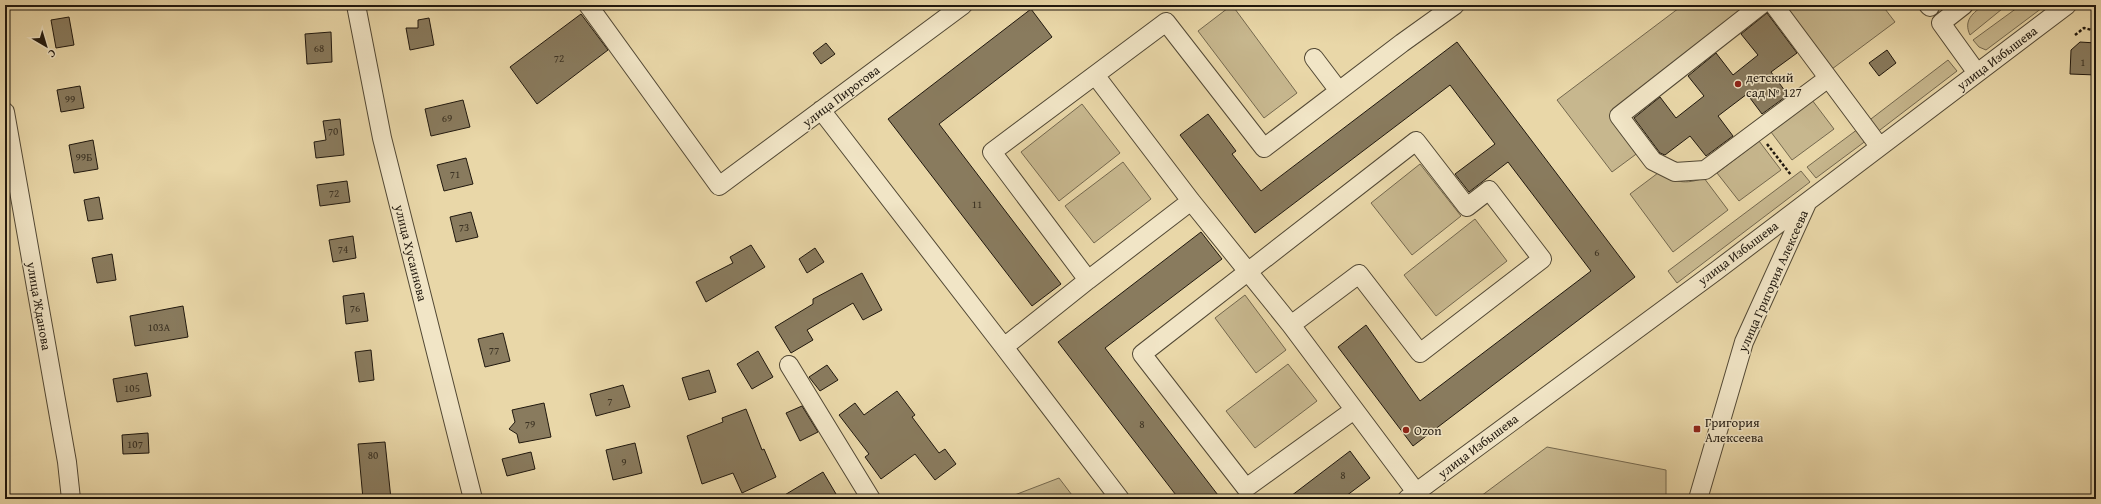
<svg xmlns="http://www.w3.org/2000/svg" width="2101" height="504" viewBox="0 0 2101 504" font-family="'Gentium Book Plus',serif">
	<rect width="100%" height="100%" fill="#e9d7a8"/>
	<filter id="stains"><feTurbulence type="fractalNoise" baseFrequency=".005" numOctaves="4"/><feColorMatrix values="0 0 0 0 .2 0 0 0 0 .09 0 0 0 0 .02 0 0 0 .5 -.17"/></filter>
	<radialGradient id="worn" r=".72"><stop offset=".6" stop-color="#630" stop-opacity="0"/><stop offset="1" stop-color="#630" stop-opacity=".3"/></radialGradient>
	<path fill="#c7b78e" stroke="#74684e" d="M1232 5 1297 93 1264 118 1198 31Z
		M1683 5H1756L1611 115 1639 152 1612 172 1557 100Z
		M1783 5H1882L1895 22 1832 69Z
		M1984 5H2007L1970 35C1963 20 1973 13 1984 5Z
		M2021 5H2046L1986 50 1979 47 1973 40Z
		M1948 60 1957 71 1876 133 1867 122Z
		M1812 100 1834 129 1792 160 1771 132Z
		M1082 104 1120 153 1059 201 1021 152Z
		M1858 129 1867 140 1816 178 1807 167Z
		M1759 141 1781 170 1739 201 1717 173Z
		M1123 162 1151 199 1094 243 1065 206Z
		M1420 164 1461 216 1412 255 1371 203Z
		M1801 171 1810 182 1677 283 1668 271Z
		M1658 173C1677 182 1684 185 1704 178L1728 210 1673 252 1630 194Z
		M1475 219 1507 261 1436 316 1404 275Z
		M1245 295 1286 350 1256 373 1215 318Z
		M1288 364 1317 401 1255 448 1226 411Z
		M1547 447 1666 470V499H1477Z
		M1059 478 1075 499H1011L1012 496Z"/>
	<path fill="#897b5e" stroke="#20180e" d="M1031 9 1052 37 939 124 1061 284 1032 306 888 119Z
		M1767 13 1797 53 1771 72 1788 95 1762 114 1747 94 1718 116 1733 136 1706 156 1690 136 1665 155 1660 153 1634 118 1660 97 1676 118 1704 96 1688 76 1716 53 1733 75 1758 55 1741 34Z
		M581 14 608 50 537 104 510 67Z
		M69 17 74 45 56 48 51 20Z
		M429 18 434 45 410 50 406 28H418V20Z
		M331 32 332 62 307 64 305 34Z
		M1457 42 1635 277 1413 446 1338 347 1366 325 1420 401 1591 271 1508 162 1469 192 1455 174 1495 144 1450 85 1255 233 1180 135 1208 114 1236 151 1232 154 1261 191Z
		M2080 42 2096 43V75L2070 74 2071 50Z
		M826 43 835 54 821 64 813 53Z
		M1887 50 1896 63 1879 76 1869 63Z
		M80 86 84 108 61 112 57 90Z
		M463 100 470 127 431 136 425 109Z
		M340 119 344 155 316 158 314 142 326 140 323 121Z
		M93 140 98 169 74 173 69 145Z
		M466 158 473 184 444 191 437 165Z
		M347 181 350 202 320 206 317 185Z
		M99 197 103 219 88 221 84 200Z
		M471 212 478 237 456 242 450 217Z
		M1201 232 1222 259 1105 348 1221 499H1179L1058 342Z
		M353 236 356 258 333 262 329 240Z
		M751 245 765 267 706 302 696 282 733 263 730 257Z
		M815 248 824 262 807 273 799 259Z
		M112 254 116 280 97 283 92 258Z
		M862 273 882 310 863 320 853 303 807 330 813 340 791 353 775 327 813 304V299Z
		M364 293 368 321 346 324 343 296Z
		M183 306 188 337 135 346 130 316Z
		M503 333 510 361 485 367 478 339Z
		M371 350 374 380 359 382 355 352Z
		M758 351 773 377 752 389 737 364Z
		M827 365 838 380 820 391 809 377Z
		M709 370 716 392 689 400 682 378Z
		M147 373 151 396 117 402 113 379Z
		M623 385 630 407 596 416 590 394Z
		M897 391 915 415 912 417 939 453 945 449 956 464 935 480 915 454 881 479 865 457 869 454 839 415 855 403 864 415Z
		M544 403 551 437 519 443 517 434 509 429 515 422 512 410Z
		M802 406 818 432 800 441 786 413Z
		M746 409 762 450 764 449 776 477 742 493 733 473 702 484 687 436 723 422 722 418Z
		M148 433 149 453 123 454 122 435Z
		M385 442 391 499H363L358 444Z
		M635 443 642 473 613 480 606 450Z
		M1350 451 1370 478 1342 499H1287Z
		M531 452 535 469 507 476 502 459Z
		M823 472 839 499H778Z"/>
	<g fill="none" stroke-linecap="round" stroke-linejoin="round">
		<g stroke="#524834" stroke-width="20">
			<path id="minor" d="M356 5 382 138 473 499
				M588 5 719 186 963 5
				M1761 5 1619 116 1653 161 1675 172 1705 170 1827 79
				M1774 5 1879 146
				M1928 5 1930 7
				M1964 5 1941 23 1977 73
				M1314 58 1339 91
				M821 110 1004 347 1088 280 992 152 1095 75
				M5 112 67 462 71 499
				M1088 280 1191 201
				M1291 325 1359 274 1420 353 1542 259 1489 190 1467 207 1416 141 1142 354 1246 488 1354 410
				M1004 347 1120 499
				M789 365 871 499
				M1416 492 1291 325 1191 201 1095 75 1166 22 1264 148 1402 43 1455 5
				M1407 499 1716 271 2067 5
				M1698 499 1744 342 1807 203"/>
		</g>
		<path stroke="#20180e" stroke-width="2.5" stroke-dasharray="3 2" stroke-linecap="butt" d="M2075 35 2084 28 2096 31
			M1767 144 1791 175"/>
		<use href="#minor" stroke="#f1e5c6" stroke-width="18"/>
	</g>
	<g fill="#8f2418" stroke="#f1e5c6" stroke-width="1.5">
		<circle cx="1738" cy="84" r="4"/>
		<rect x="1693" y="425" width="8" height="8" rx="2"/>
		<circle cx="1406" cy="430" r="4"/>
	</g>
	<g text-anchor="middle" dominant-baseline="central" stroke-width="3" stroke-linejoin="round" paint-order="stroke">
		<g font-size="11" fill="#3a3122">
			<text x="319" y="48">68</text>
			<text x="559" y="58">72</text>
			<text x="2083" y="62">1</text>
			<text x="70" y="99">99</text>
			<text x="447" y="118">69</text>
			<text x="333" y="131">70</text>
			<text x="84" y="157">99Б</text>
			<text x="455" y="174">71</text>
			<text x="334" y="193">72</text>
			<text x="977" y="204">11</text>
			<text x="464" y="227">73</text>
			<text x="343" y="249">74</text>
			<text x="1597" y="252">6</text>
			<text x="355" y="308">76</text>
			<text x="159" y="327">103А</text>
			<text x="494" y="350">77</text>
			<text x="132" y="388">105</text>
			<text x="610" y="401">7</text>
			<text x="530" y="424">79</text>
			<text x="1142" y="424">8</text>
			<text x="135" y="444">107</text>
			<text x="373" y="455">80</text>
			<text x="624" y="462">9</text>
			<text x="1343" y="475">8</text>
		</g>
		<g font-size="13" fill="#20180e" stroke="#f1e5c6">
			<text transform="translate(1997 58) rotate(-37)">улица Избышева</text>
			<text transform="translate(841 96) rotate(-37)">улица Пирогова</text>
			<text transform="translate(411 253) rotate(76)">улица Хусаинова</text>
			<text transform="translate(1738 253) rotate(-37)">улица Избышева</text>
			<text transform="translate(1773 281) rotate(-66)">улица Григория Алексеева</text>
			<text transform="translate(39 306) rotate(80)">улица Жданова</text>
			<text transform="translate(1478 446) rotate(-37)">улица Избышева</text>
		</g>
		<g font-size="13" fill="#20180e" stroke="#f1e5c6" text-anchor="start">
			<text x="1746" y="77">детский<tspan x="1746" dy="15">сад № 127</tspan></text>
			<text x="1705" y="422">Григория<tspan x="1705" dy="15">Алексеева</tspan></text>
			<text x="1414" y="430">Ozon</text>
		</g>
	</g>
	<rect width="2101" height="504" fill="none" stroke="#e9d7a8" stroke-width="20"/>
	<rect x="6" y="6" width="2089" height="492" fill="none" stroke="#20180e" stroke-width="2"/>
	<rect x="10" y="10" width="2081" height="484" fill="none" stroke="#20180e"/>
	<g transform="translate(46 46) rotate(142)" stroke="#f1e5c6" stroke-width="3" paint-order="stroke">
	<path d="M0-3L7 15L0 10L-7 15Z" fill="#20180e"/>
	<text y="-6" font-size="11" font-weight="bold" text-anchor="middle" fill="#20180e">С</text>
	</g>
	<rect width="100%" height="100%" filter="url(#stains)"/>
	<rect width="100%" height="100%" fill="url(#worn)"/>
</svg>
